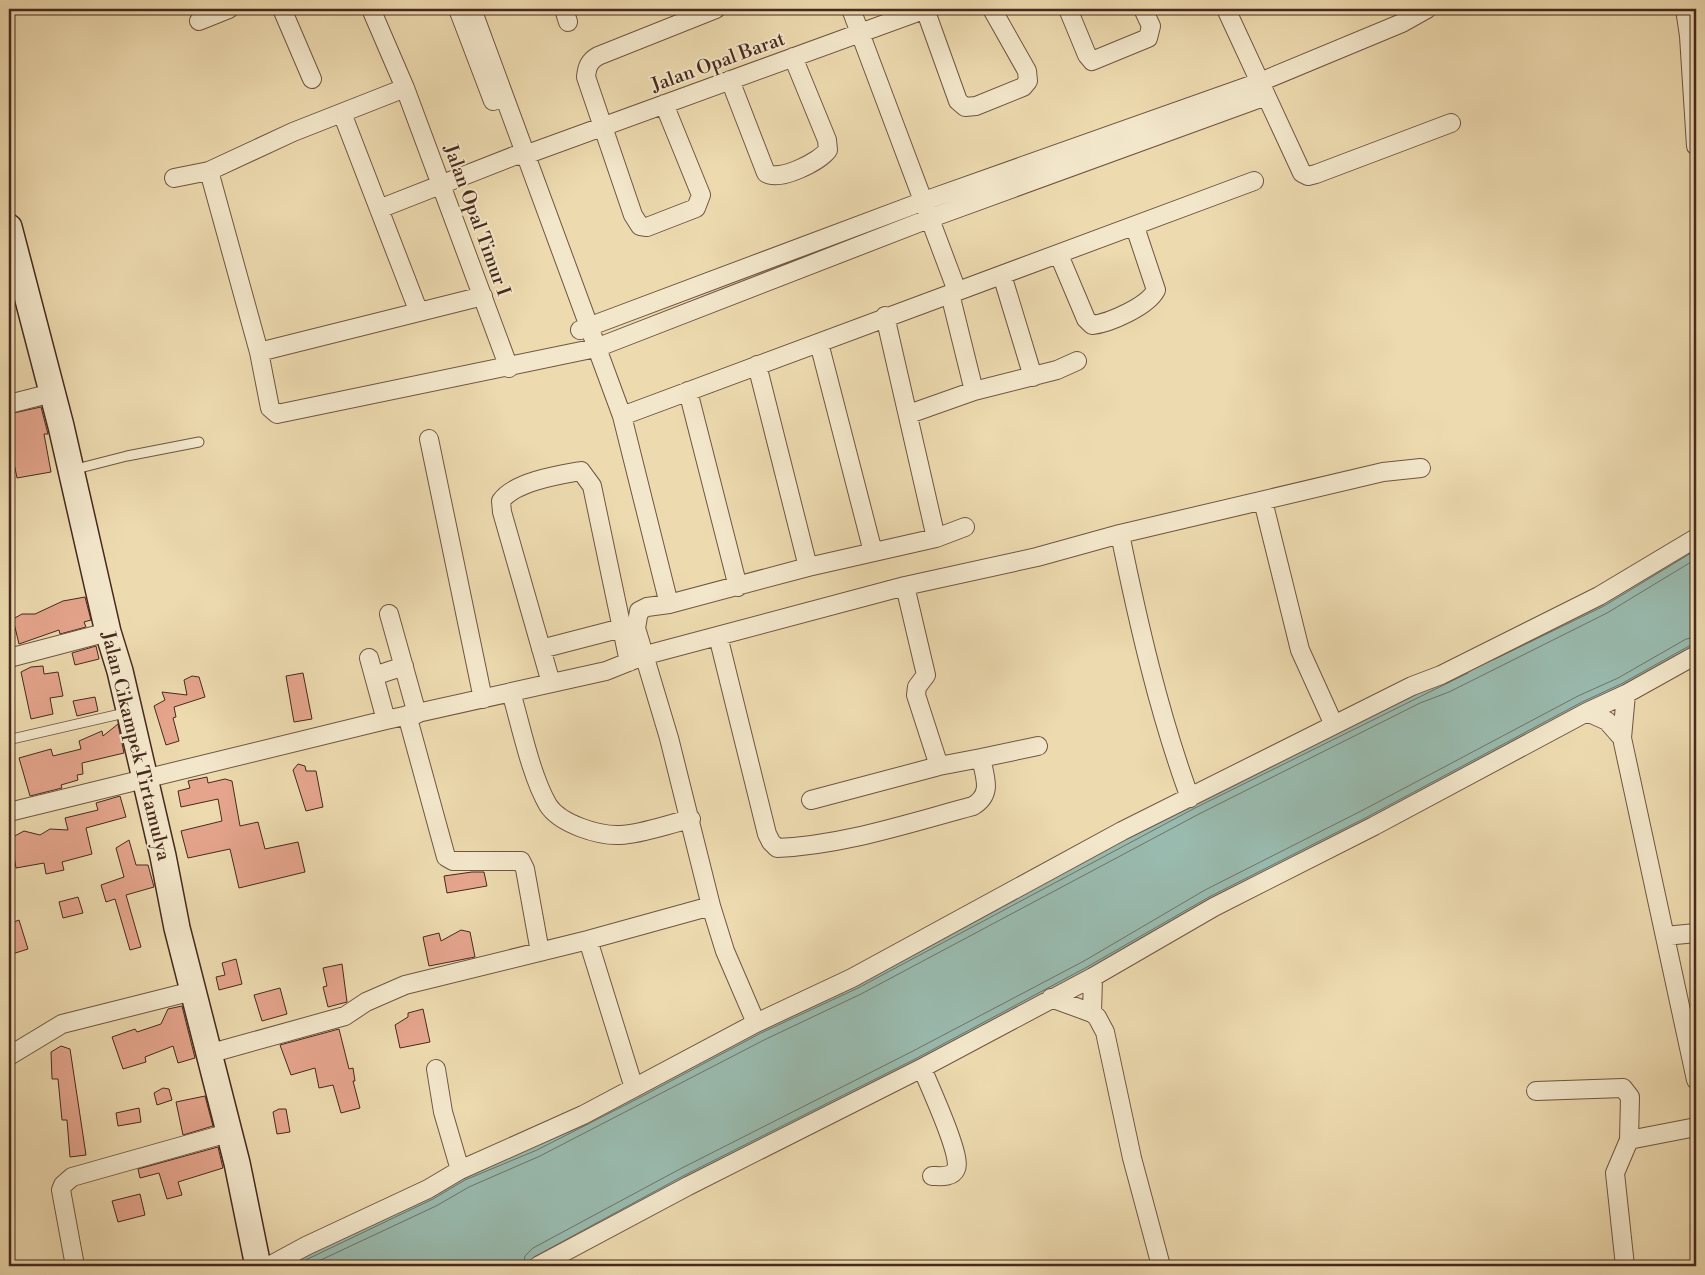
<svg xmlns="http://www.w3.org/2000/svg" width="1705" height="1275" viewBox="0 0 1705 1275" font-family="'Libre Bodoni',serif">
	<rect width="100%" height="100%" fill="#eddaaf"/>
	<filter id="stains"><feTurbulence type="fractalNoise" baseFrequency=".004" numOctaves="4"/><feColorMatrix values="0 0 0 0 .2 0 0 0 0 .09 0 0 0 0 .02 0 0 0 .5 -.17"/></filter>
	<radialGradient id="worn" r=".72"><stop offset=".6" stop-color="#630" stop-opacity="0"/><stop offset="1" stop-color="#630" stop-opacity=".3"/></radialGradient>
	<path fill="#99baae" stroke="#788074" d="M1696 538V655L538 1266H269Z"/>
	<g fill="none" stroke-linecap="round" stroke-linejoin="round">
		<path stroke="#707266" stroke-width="1" d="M1493 660 1604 606 1696 550
			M534 1257 683 1176 917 1058 1087 967 1209 897 1369 816 1582 702 1621 684 1689 646 1696 644
			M293 1266 433 1199 465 1180 537 1150 639 1098 761 1033 858 988 1195 808 1468 673
			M308 1266 436 1206 469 1187 540 1156 764 1040 861 994 1199 814 1420 703 1449 692 1607 613 1696 559
			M523 1266 525 1256 533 1248 680 1169 913 1051 1084 961 1205 890 1365 809 1578 696 1618 678 1686 639 1696 637"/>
	</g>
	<path fill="#e5a58d" stroke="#46291e" d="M41 407 48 434H44L51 472 17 478 14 463 9 464V414Z
		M85 597 91 620 84 622 86 627 60 634 59 630 19 644 13 619 22 614H35L63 601Z
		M96 646 99 659 75 665 72 653Z
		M43 666 44 674 58 672 63 696 50 698 53 714 31 719 21 672 31 667Z
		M303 673 312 719 294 722 286 676Z
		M192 676 199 677 205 697 174 707 176 717 173 718 179 741 166 745 154 706 165 700 162 692 187 695 184 680Z
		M95 697 98 711 77 716 73 701Z
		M118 724 124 753 82 763 83 774 77 775 78 780 61 785 62 788 30 796 19 758 51 749 53 756 81 749 79 741 102 731 103 736Z
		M298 764 305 766 306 771H316L323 807 306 811 293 770Z
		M207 777 208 783 225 779 232 781 240 826 258 822 265 849 298 842 305 872 239 888 230 849 188 858 181 831 222 821 218 799 181 807 178 791 190 788 188 781Z
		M120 796 126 817 86 828 92 854 62 862 64 870 46 874 44 863 16 868 11 838 24 831 40 835 50 829 68 830 65 818 98 810 96 803Z
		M129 840 136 865H148L154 887 126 895 141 947 130 950 115 899 106 902 101 885 124 877 116 848Z
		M472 872H484L487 886 447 893 444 876Z
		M78 897 83 913 63 918 59 902Z
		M19 920 28 949 9 955V924Z
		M461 930 470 932 475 957 429 966 423 937 439 933 441 941Z
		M236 959 242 984 219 990 216 977 225 975 222 963Z
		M342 964 347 1002 328 1007 323 987 327 986 323 968Z
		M280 988 287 1014 262 1021 254 995Z
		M182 1006 195 1058 178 1063 173 1046 145 1057 146 1062 123 1069 112 1037 135 1029 137 1032 161 1024 168 1009Z
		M423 1009 430 1042 400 1048 395 1025 408 1017V1013Z
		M339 1029 349 1069 353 1068 355 1081H353L360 1108 341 1113 333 1085 319 1088 315 1068 291 1075 280 1045Z
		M61 1046 70 1049 86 1155 70 1157 67 1120H62L58 1079H52L51 1052Z
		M163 1088 169 1089 172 1100 157 1105 154 1093Z
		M205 1096 213 1126 183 1135 176 1102Z
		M139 1108 141 1122 118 1126 116 1113Z
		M279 1109H286L290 1132 277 1134 273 1112Z
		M218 1147 223 1168 178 1182 182 1195 167 1199 159 1173 140 1178 138 1169Z
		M140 1194 145 1215 118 1222 112 1201Z"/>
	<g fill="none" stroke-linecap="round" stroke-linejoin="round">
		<g stroke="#705542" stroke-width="11">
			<path id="lane" d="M72 470 127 456 199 442
				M12 739 129 712"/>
		</g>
		<g stroke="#705542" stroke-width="20">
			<path id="street" d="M282 9 312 79
				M371 9 405 88 509 368
				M458 9 493 101
				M472 9 622 416 669 604
				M564 9 568 22
				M851 9 957 291
				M925 9 958 101 965 107 976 106 1023 87 1028 81 1027 71 992 9
				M1068 9 1087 55 1092 61 1148 38 1151 26 1143 9
				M1226 9 1302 173 1308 176 1316 174 1451 123
				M1685 9 1689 36 1696 146
				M199 21 229 9
				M730 80 766 173C779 182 819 162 828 150L827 140 793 57
				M664 104 701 195 696 208 647 227 640 226 633 215 586 77C587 67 589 61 598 56L716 9
				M342 113 418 310
				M209 171 259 352 270 408 277 414 596 348 931 218 1266 96
				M174 178 209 171 293 132 405 88
				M379 209 514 156 525 155 926 9
				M1059 255 1086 319 1092 325C1110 323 1148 306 1156 290L1135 227
				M1002 275 1033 377
				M950 294 974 391
				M885 316 936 538
				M580 330 924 201 1260 82 1402 23 1427 9
				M819 343 873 552
				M259 352 483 296
				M757 365 808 567
				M688 391 738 587
				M9 404 52 393
				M909 414 974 391 1057 370 1077 361
				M622 416 1254 181
				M429 439 483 699
				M1263 501 1300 650 1334 725
				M1120 534C1138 622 1159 714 1190 798
				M389 614 417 714
				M718 636 767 834 771 842 777 848C844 845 909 823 973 806 993 794 985 778 981 758L939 766 916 695 917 687 926 675 905 586
				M541 649 622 628
				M9 658 108 632
				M369 658 386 720
				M374 676 404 666
				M551 683 502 512 501 501C514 482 558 475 581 471L592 486 629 662
				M511 692C521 726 531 776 548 805 560 824 599 836 620 835 643 834 668 824 691 819
				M1626 694 1622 738 1696 1080
				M1587 712 1607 721 1622 738
				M407 715 446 857 453 861H521L525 869 540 952
				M981 758 1038 746
				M811 800 939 766
				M9 812 386 720 606 671 646 655 905 586 1037 557 1120 534 1383 472 1421 468
				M1665 936 1696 933
				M588 940 634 1088
				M1051 998 1092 1013 1097 1017 1105 1032 1132 1158 1161 1266
				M1092 1013 1093 977
				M756 1023 725 951 711 906 669 738 636 628 639 611 647 607 669 604 808 567 936 538 965 527
				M208 1054 345 1016 366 1002 405 985 588 940 711 906
				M9 1056 62 1024 193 991
				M922 1068C928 1083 963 1158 956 1169 952 1178 940 1176 932 1176
				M436 1069 443 1112 460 1170
				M1536 1091 1623 1088 1630 1097 1629 1140
				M75 1266 61 1190 63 1185 72 1177 228 1133
				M269 1266 306 1246 428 1189 460 1170 583 1115 756 1023 852 978 1122 831 1412 686 1441 675 1599 596 1696 538
				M538 1266 688 1186 922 1068 1093 977 1214 907 1374 826 1587 712 1626 694 1696 655
				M1625 1266 1615 1173 1629 1140 1696 1127"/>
		</g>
		<g stroke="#46291e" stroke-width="28">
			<path id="secondary" d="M9 227 61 426 108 632 120 671 163 856 177 928 237 1163 258 1266"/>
		</g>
		<use href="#lane" stroke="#f3e7cb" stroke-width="9"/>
		<use href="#street" stroke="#f3e7cb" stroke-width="18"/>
		<use href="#secondary" stroke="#f3e7cb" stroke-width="25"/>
	</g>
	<g text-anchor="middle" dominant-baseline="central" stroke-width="4" stroke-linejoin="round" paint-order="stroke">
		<g font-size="19" fill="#46291e" stroke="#f3e7cb">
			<text transform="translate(718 62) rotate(-20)">Jalan Opal Barat</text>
			<text transform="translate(477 220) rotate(70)">Jalan Opal Timur I</text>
			<text transform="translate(136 746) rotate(76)">Jalan Cikampek Tirtamulya</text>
		</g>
	</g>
	<rect width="1705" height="1275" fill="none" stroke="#eddaaf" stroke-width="30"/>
	<rect x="10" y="10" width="1685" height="1255" fill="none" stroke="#46291e" stroke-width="2.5"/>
	<rect x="15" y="15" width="1675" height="1245" fill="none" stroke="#46291e"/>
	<rect width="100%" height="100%" filter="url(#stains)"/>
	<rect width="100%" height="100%" fill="url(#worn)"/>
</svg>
